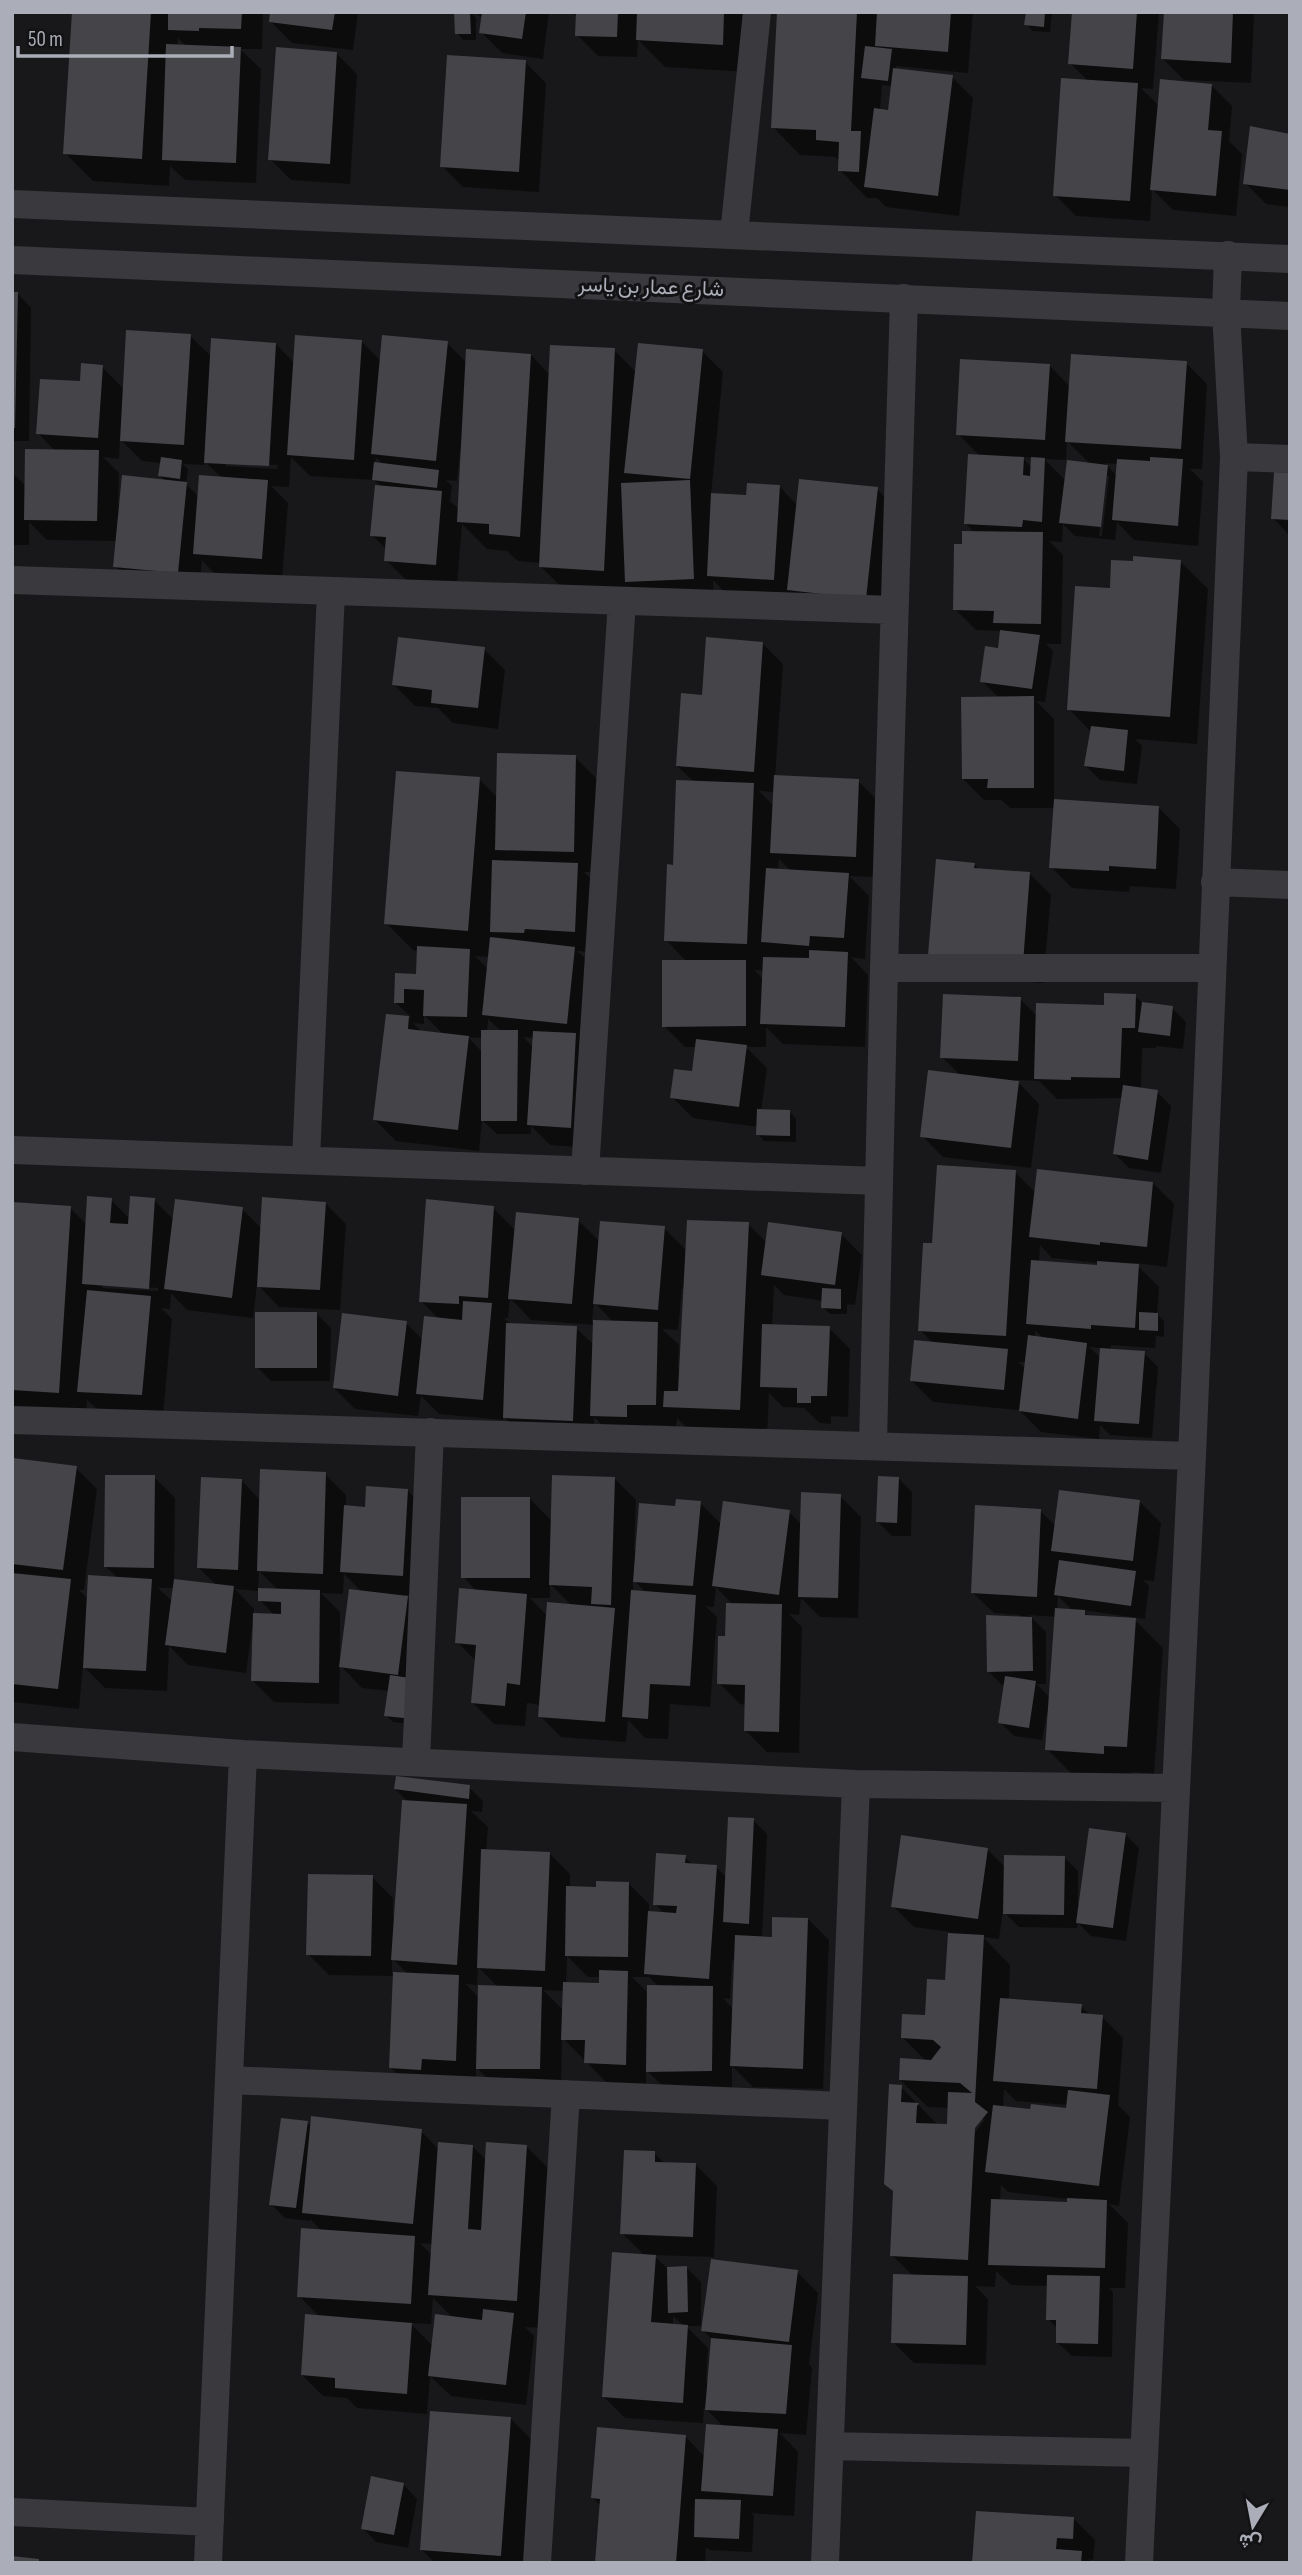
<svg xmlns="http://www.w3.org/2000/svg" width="1302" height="2575" viewBox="0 0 1302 2575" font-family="'Sofia Sans Condensed',Vazirmatn,sans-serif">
	<rect width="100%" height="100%" fill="#181719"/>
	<path fill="#0007" fill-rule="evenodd" d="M74 12H263L262 49H240L261 69 256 183 185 180 170 166 169 186 93 181 65 153ZM178 38 186 46H177Z
		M272 12H358L353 50 292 43 271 22Z
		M456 12H470L476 18V40H463L457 33Z
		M476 12H549L543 59 502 53 481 32 483 19Z
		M572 12H753L750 72 665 67 638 40 637 57 598 56 577 35 578 18Z
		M779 12H973L968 73 896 66V70L952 77 973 98 959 216 886 207 877 198H867L840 170V162L835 157 800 155 773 127ZM882 85 893 86 889 112 880 111Z
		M1028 12H1052L1050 32 1033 31 1026 24Z
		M1074 12H1159L1153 89 1141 88 1160 107 1211 85 1232 106 1229 141 1242 154 1236 216 1173 210 1152 189 1150 221 1076 216 1055 195 1088 81 1070 63Z
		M1166 12H1254L1251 83 1184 80 1163 59Z
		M336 53 357 74 350 184 291 180 270 159Z
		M525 62 546 83 539 192 463 187 442 166Z
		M1290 136V207L1266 204 1245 183Z
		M12 294H18L31 308 29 441H12Z
		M190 336 212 357 276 344 295 364 361 341 381 361 447 343 467 363 531 355 550 375 614 350 636 372 702 351 723 372 711 495 748 497 779 486 798 506 877 489 898 510 886 619 729 597 713 580 714 600 647 602 632 587 631 598 569 594 541 567V563L518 561 507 551 487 549 462 524 457 585 407 581 386 560 387 550 372 535 382 487 374 480 310 476 291 457 289 487 271 486 288 503 282 579 216 575 202 560 199 593 136 587 115 566 118 541 47 540 29 522V545H12V473L27 487 56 452 38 433 82 383 102 367 124 389ZM120 439 142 461 162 463 160 475 166 481 121 505 118 504 119 473 103 457 119 459ZM460 451H463L460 510 450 501 452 486 446 480 457 481ZM376 457 383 465 375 464ZM205 462 222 478 199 497 186 484 188 469 183 464 205 465ZM225 462 278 465 277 469 225 466Z
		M1186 363 1207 384 1202 469H1190L1203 482 1198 546 1134 540 1117 522 1115 540 1075 536 1063 524 1062 542 1049 541 1063 555 1061 644H1046L1053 651 1045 702 1036 701 1054 719V801L1159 808 1180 829 1176 889 1130 886 1129 892 1072 888 1051 867 1055 808H1010L1001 800H984L963 779 999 698 982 681 1000 650 1002 631 976 630 955 609 964 546 975 533 965 523 981 457 958 434 1049 365 1070 387ZM1067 441 1090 464 1066 481 1044 459 1066 460ZM1022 457 1033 458 1032 468ZM1105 463 1118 464 1117 476ZM1105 476H1109L1102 536H1099Z
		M1290 475V536L1273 518Z
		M1180 561 1208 589 1197 744 1135 739 1142 746 1137 784 1100 780 1086 766 1092 733 1069 709 1112 590Z
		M762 643 783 664 775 777 858 781 879 802 876 877 849 876 869 896 865 959 851 957 868 975 865 1047 783 1044 766 1027V1047H746L767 1068 761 1111 790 1112 796 1119V1142L764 1141 758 1134V1127L693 1118 672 1097 693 1073 697 1047H685L664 1026 687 962 666 940 674 867 694 782 677 766 703 697ZM759 791 775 792 774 806ZM779 859 791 871 778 870ZM754 970 764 971V980Z
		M484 649 505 670 498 729 453 723 438 708 415 706 394 685Z
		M575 757 596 778 594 872H584L598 886 595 952 577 951 596 969 591 1148 550 1145 531 1126V1134H497L482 1120 479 1151 396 1141 375 1120 388 1016 412 1018 396 1003 397 975 418 976 419 951H414L386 923 479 779 497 797ZM475 956 490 957 489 970ZM424 1015 444 1035 422 1032 413 1023 424 1024ZM488 1019 501 1031H487ZM468 1037 483 1038V1053ZM523 1037 534 1038V1048Z
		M974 864 980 870 1030 874 1051 895 1043 983 951 975Z
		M1135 996 1144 1004 1172 1008 1186 1022 1183 1049 1156 1046V1048H1142L1141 1089 1157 1092 1171 1106 1161 1173 1129 1168 1115 1154 1123 1098 1057 1099 1039 1081 1016 1080 1039 1104 1031 1168 943 1157 922 1136 961 1076 942 1057 1020 999 1037 1016 1106 1007Z
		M1015 1172 1036 1193 1153 1183 1174 1204 1167 1267 1135 1263 1159 1287 1157 1314 1164 1321V1337L1156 1336 1155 1348 1111 1345V1350L1144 1353 1158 1367 1152 1438 1110 1435 1100 1425 1099 1439 1041 1432 1019 1410 933 1402 912 1381 933 1343 920 1330 934 1245ZM1040 1245 1052 1258 1099 1263V1267L1039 1262ZM1035 1330 1044 1339 1035 1338ZM1089 1347 1101 1348V1358ZM1018 1362H1027L1026 1369Z
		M111 1200 130 1219 154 1200 174 1220 242 1209 262 1229 325 1203 346 1224 340 1310 279 1307 257 1284 253 1318 187 1310 171 1293 170 1309 161 1308 172 1319 163 1415 100 1412 87 1400 86 1420 12 1407V1204L70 1208 87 1225ZM103 1284 158 1288V1291L103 1288Z
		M493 1208 516 1231 578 1220 600 1242 664 1228 687 1251 748 1224 767 1243 841 1234 862 1255 855 1305 847 1304V1314H830L823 1307V1301L784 1295 774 1285 772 1326 829 1328 850 1349 848 1417 831 1416V1424L820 1423 804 1408 783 1407 769 1393 767 1437 693 1434 677 1418 676 1426 648 1425 647 1437 613 1436 594 1417V1441L525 1438 504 1417 503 1420 439 1414 421 1396 418 1416 355 1409 334 1388 406 1323 423 1340 439 1319 421 1301ZM682 1289H685L681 1369H678L679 1345 662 1329 678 1330ZM510 1298 531 1320 594 1325V1345L576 1328 511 1325 504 1318H508ZM594 1302 614 1323 592 1322Z
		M317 1314 331 1328 330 1381H271L257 1367Z
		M15 1460 76 1468 97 1489 84 1590H79L88 1599 118 1578 106 1567 154 1477 175 1498 174 1581 217 1586 199 1568 241 1480 261 1501 325 1474 346 1495V1507L367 1508 407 1490 428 1511 424 1596 405 1595 428 1619 410 1724 393 1722 386 1715 390 1691 362 1688 340 1665 339 1704 274 1702 253 1681 254 1629H252L246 1673 188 1665 169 1646 167 1691 105 1688 83 1666 79 1709 12 1702V1574L15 1575 12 1572V1482ZM259 1571 278 1590H258ZM344 1574 362 1592 342 1659H340V1612L321 1593 343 1594ZM158 1588H175L173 1602ZM235 1589 260 1591V1600L275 1616 254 1615V1609Z
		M898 1478 912 1492 911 1536H892L878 1522Z
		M615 1479 636 1500 634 1550 637 1551 677 1508 700 1503 722 1525 789 1512 802 1525 840 1496 861 1517 858 1618 820 1617 801 1598 799 1615 789 1614 802 1627 799 1753 767 1752 746 1731V1705L740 1704 719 1683 733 1605 716 1587 714 1607 705 1606 717 1617 710 1707 670 1704 668 1739 645 1738 628 1720 626 1742 561 1737 540 1716 541 1705 527 1703 525 1726 494 1724 473 1703 476 1661 457 1642 477 1591 463 1577 529 1498 553 1522ZM633 1579 646 1593 633 1592ZM550 1584 572 1606 547 1616 530 1598H550Z
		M1140 1502 1161 1523 1154 1581 1143 1580 1149 1586 1145 1619 1082 1610 1090 1617 1135 1620 1163 1648 1154 1774 1132 1772 1131 1781 1075 1777 1047 1749 1049 1714 1047 1713 1042 1740 1014 1736 1000 1722 1006 1685H1002L988 1671 1020 1615 994 1613 972 1592 1040 1511 1056 1526ZM1058 1596 1073 1611 1057 1610ZM1029 1615 1056 1617 1050 1698 1037 1684H1046V1632Z
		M469 1787 483 1801 482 1812 471 1811 488 1827 486 1851 549 1853 570 1874V1888H598L628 1883 649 1904V1913L665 1914 655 1904 685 1857 693 1865 716 1867 727 1878 753 1820 767 1834 762 1938H773L808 1919 829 1940 823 2089 753 2087 732 2066V2092H669L646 2070V2085L607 2083 562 2037 561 2089 499 2090 476 2067V2081L412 2089 391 2068 394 1976 329 1975 308 1954 372 1877 393 1898V1917L396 1918 408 1802 395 1789ZM567 1956 588 1977H601V1985L566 1984ZM392 1958 408 1974H392ZM732 1960H735L734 2010 723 1998 730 1999ZM478 1967 499 1988 479 1998 466 1984 477 1985ZM632 1977H649L659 1987 649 1994ZM543 1990 564 1991V2011Z
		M1125 1834 1139 1848 1126 1941 1091 1936 1078 1923 1077 1928 1019 1927 1003 1911 999 1939 983 1937 1010 1965 1009 2000 1081 2006 1091 2016 1102 2017 1123 2038 1118 2105 1130 2117 1119 2206 1109 2204 1128 2223 1125 2288H1109L1113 2292 1112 2357 1072 2356 1058 2343V2329L1048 2319 1049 2286 1011 2285 996 2271 995 2287 975 2286 988 2299 986 2365 914 2363 893 2342 913 2276 892 2255 901 2087 939 2126H948L949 2108 928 2107 900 2080 926 2061 903 2038 927 2017 947 1982 950 1932 914 1927 893 1906 987 1849 1005 1867 1064 1857 1078 1871V1904H1080ZM1004 2089 1016 2101 1068 2105V2110L1032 2111 1003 2108ZM981 2119H985L973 2135 970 2133ZM1001 2185 1008 2192 1069 2199V2204L1000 2201Z
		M308 2123 312 2127 421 2131 439 2150 472 2146 487 2161 527 2147 554 2174 544 2328 525 2327 534 2336 526 2405 451 2396 430 2376 427 2414 357 2408 347 2398 323 2396 302 2375 320 2317 299 2296 322 2231 310 2219V2221L285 2218 271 2204ZM420 2243 433 2244 432 2255ZM433 2298 453 2318 433 2346 410 2323 431 2324Z
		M654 2153 665 2164 696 2165 717 2186 714 2257 653 2255 667 2268H687L701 2282V2326H686L708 2348 706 2381 709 2382 713 2340 703 2330 797 2272 818 2293 809 2364 812 2368 806 2435 780 2433 798 2452 794 2516 751 2513 754 2516 752 2552 710 2550 706 2547 705 2563H597L601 2506 592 2497 685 2436 705 2457 724 2427 704 2407 703 2423 625 2418 604 2397 645 2256 622 2233ZM673 2316 684 2326H673Z
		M510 2418 538 2446 530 2563H435L422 2550Z
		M404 2485 417 2499 408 2548 376 2542 363 2528Z
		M1074 2519 1095 2540 1093 2560 1088 2559 1092 2563H974Z"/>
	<path fill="#454449" d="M72 12H151L142 159 63 154Z
		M168 12H242L241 29 199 28V31L168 30Z
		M270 12H335L332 30 269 22Z
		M454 12H470L471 34H455Z
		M482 12H526L522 39 479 33Z
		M576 12H618L617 37 575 36Z
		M637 12H724L723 45 636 40Z
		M777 12H857L851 131H861L859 172 838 171 839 142 816 140V130L771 128Z
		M877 12H951L948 52 875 46Z
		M1026 12H1045L1044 27 1024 25Z
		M1072 12H1137L1133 69 1068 64Z
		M1164 12H1233L1231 63 1161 59Z
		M166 44 241 47 236 163 162 160Z
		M865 46 892 49 888 81 861 78Z
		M276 47 337 52 330 164 268 160Z
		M447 55 526 60 519 172 440 167Z
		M893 68 953 75 938 196 864 187 874 108 888 110Z
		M1061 78 1138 83 1130 201 1053 196Z
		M1160 79 1212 84 1208 130 1222 131 1216 196 1150 190Z
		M1250 126 1290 134V190L1243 184Z
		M12 292H18L15 428H12Z
		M126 330 191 334 184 445 120 441Z
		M295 335 362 340 354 460 287 455Z
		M382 335 448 341 436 461 371 454Z
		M211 338 276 343 269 466 204 463Z
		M638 343 703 349 690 479 624 473Z
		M550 345 615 348 604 571 539 567Z
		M466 349 531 354 520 537 489 534V524L457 522Z
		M1071 354 1187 361 1181 449 1065 442Z
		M960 359 1050 364 1045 440 956 435Z
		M81 363 103 365 98 438 36 434 40 379 80 381Z
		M25 449 99 450 97 521 24 520Z
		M968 454 1024 457 1023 475 1030 476 1031 457 1045 458 1042 522 1023 520 1022 527 964 524Z
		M161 457 182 460 180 479 158 476Z
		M1150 457 1183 459 1178 526 1112 520 1117 459 1150 461Z
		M1067 460 1108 465 1101 527 1059 523Z
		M374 462 439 470 437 488 372 480Z
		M1274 472 1290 473V520L1271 519Z
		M122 475 187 482 178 573 113 567Z
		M199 475 268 480 262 559 193 554Z
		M799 479 878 487 866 599 787 590Z
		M690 480 694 579 625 582 621 483Z
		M747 483 780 485 774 580 707 576 711 493 746 495Z
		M375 485 442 491 436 565 384 561 386 537 370 536Z
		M962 531 1043 532 1041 624 993 623 994 611 953 610 954 544H962Z
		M1133 556 1181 560 1170 717 1067 710 1075 586 1110 588 1111 560 1133 561Z
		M1000 630 1040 635 1032 689 980 682 985 646 998 648Z
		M398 637 485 647 478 708 431 703 432 690 392 685Z
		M706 637 763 642 754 772 676 766 681 693 702 695Z
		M1034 696V788H987L988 779H962L961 697Z
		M1091 726 1128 730 1124 771 1084 766Z
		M497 753 576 755 574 852 495 850Z
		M396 771 480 777 468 931 384 924Z
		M774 775 859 779 856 857 770 853Z
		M676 780 754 783 747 944 664 941 667 864 673 865Z
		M1054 799 1159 806 1156 869 1109 866V871L1049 868Z
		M936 859 975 863 974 868 1030 872 1023 963 928 955Z
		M492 860 578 863 575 932 525 929 524 933 490 932Z
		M766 868 849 873 844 938 810 936 809 946 761 942Z
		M490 937 575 947 567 1024 482 1015Z
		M417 946 470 949 467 1017 423 1016 424 990 404 989V1003H394L395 973 416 974Z
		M809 950 848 952 845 1027 760 1024 763 957 809 958Z
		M662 960H746V1026L662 1027Z
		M1104 993 1136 994 1135 1028H1122L1120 1078 1071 1077V1080L1034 1079 1036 1003 1104 1005Z
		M943 994 1021 997 1018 1061 940 1058Z
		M1142 1002 1173 1006 1170 1036 1138 1032Z
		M386 1014 409 1016 408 1029 469 1036 458 1130 373 1120Z
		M481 1030H518L517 1121H481Z
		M533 1031 576 1033 571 1128 527 1125Z
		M696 1039 747 1045 739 1107 670 1098 674 1069 692 1071Z
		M928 1070 1019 1081 1011 1148 920 1137Z
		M1123 1085 1158 1090 1148 1160 1113 1154Z
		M757 1109 790 1110V1136L756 1135Z
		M937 1165 1016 1170 1006 1336 918 1331 923 1243H932Z
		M1037 1169 1153 1182 1147 1247 1100 1242V1245L1029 1237Z
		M87 1196 112 1198 110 1223 128 1224 130 1196 155 1198 149 1289 82 1284Z
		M262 1197 326 1202 320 1290 257 1287Z
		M175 1199 243 1207 232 1298 164 1289Z
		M426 1199 494 1206 488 1298 459 1296V1304L419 1302Z
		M12 1202 71 1206 59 1393 12 1390Z
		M516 1212 579 1218 572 1304 508 1299Z
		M687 1220 749 1222 740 1410 663 1407 664 1391H678Z
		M600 1221 665 1226 658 1310 593 1304Z
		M768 1222 842 1232 835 1285 761 1275Z
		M1031 1260 1097 1265V1261L1139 1264 1135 1328 1091 1325V1329L1026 1324Z
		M822 1288 841 1289V1309L821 1308Z
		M87 1290 151 1296 142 1395 77 1392Z
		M463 1301 492 1303 483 1400 416 1394 424 1316 462 1320Z
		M255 1312H317V1368H255Z
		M1139 1312 1158 1313V1331L1139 1330Z
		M342 1313 407 1321 398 1396 333 1388Z
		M593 1320 658 1322 656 1405H627V1417L590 1416Z
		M506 1323 577 1326 573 1421 503 1418Z
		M762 1324 830 1326 827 1396H811V1403H797V1388L760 1387Z
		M1028 1335 1087 1343 1078 1419 1019 1411Z
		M914 1340 1008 1349 1004 1390 910 1381Z
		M1100 1348 1145 1351 1139 1424 1094 1421Z
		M13 1458 77 1466 63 1570 12 1564Z
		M260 1469 326 1472 323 1574 257 1571Z
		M105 1475H155L154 1568 104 1567Z
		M552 1475 615 1477 611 1605 591 1604 592 1587 549 1585Z
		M878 1476 899 1477 897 1523 876 1522Z
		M201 1477 242 1479 238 1570 197 1568Z
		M366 1486 408 1489 403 1576 340 1572 344 1505 365 1507Z
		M1059 1490 1140 1500 1133 1561 1051 1551Z
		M801 1492 841 1494 838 1598 798 1597Z
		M461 1497H530V1578H461Z
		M676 1499 701 1501 693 1586 633 1582 639 1503 675 1506Z
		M723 1501 790 1510 779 1595 712 1586Z
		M975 1505 1041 1509 1037 1597 971 1593Z
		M1059 1560 1136 1571 1131 1606 1054 1595Z
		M12 1573 71 1579 58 1689 12 1684Z
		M88 1575 152 1579 146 1671 83 1668Z
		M174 1579 234 1586 226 1653 165 1645Z
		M258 1588 320 1590 319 1683 251 1681 253 1613 281 1614V1602L258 1601Z
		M459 1588 527 1594 520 1685 507 1683 505 1706 471 1703 476 1645 455 1643Z
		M349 1589 408 1596 398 1675 339 1667Z
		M631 1590 696 1595 690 1686 650 1684 648 1719 622 1717Z
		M547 1602 615 1608 605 1722 538 1717Z
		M726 1603 782 1604 779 1732 744 1731 745 1685 717 1684 718 1636H725Z
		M1055 1608 1085 1610V1615L1136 1618 1127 1747 1104 1746V1754L1045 1750Z
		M986 1615 1032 1617 1033 1671 987 1672Z
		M390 1675 410 1678 404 1718 384 1716Z
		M1005 1676 1036 1681 1029 1728 998 1723Z
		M396 1776 470 1785 469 1799 394 1789Z
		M402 1800 467 1804 457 1965 391 1960Z
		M728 1817 754 1818 749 1924 723 1922Z
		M1089 1828 1126 1833 1113 1928 1076 1923Z
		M901 1835 988 1848 978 1919 891 1907Z
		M481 1849 550 1852 545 1971 477 1968Z
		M656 1853 686 1855 685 1863 717 1865 709 1979 644 1974 648 1911 676 1913 677 1906 653 1905Z
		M1004 1855 1065 1856 1064 1915 1003 1914Z
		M308 1874 373 1875 371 1956 306 1955Z
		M596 1881 629 1882 628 1957 565 1956 566 1886 596 1887Z
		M772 1917 808 1918 803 2069 730 2066 735 1935 772 1937Z
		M948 1933 984 1935 975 2102 988 2112 975 2128 968 2260 890 2256 893 2191 884 2184 889 2084 902 2085 901 2102 919 2103 917 2106 916 2123 947 2124 948 2092 972 2093 960 2083 899 2080 900 2058 931 2060 941 2047 933 2040 901 2038 902 2014 925 2015 927 1979 945 1980Z
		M599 1970 628 1971 626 2065 584 2063 585 2040H561L563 1982 599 1983Z
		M393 1972 459 1975 456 2061 422 2059 421 2070 389 2068Z
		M478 1985 542 1987 540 2069H476Z
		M647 1985 713 1986 712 2071 646 2072Z
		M1000 1998 1082 2004 1081 2013 1103 2015 1097 2089 993 2081Z
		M1068 2090 1110 2095 1099 2186 985 2172 993 2105 1030 2109 1031 2104 1066 2108Z
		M311 2116 422 2129 413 2224 302 2213Z
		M281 2118 308 2121 296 2208 269 2205Z
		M438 2142 473 2145 468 2229 481 2230 486 2142 527 2145 517 2301 428 2295Z
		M624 2150 655 2151V2162L696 2163 693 2237 620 2234Z
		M1067 2198 1107 2200 1105 2268 988 2265 991 2199 1067 2202Z
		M301 2228 415 2236 411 2304 297 2297Z
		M612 2252 656 2255 651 2322 688 2325 683 2403 602 2397Z
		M711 2259 798 2270 789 2342 701 2331Z
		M687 2266 688 2312 668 2313 667 2267Z
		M893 2274 968 2276 966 2345 891 2343Z
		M1047 2275 1100 2276 1098 2344 1056 2343V2320H1046Z
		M483 2309 514 2313 506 2385 428 2376 435 2314 482 2320Z
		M305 2314 412 2323 407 2394 335 2388V2378L301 2375Z
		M711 2338 792 2345 786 2414 705 2410Z
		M430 2411 511 2417 501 2556 420 2550Z
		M706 2424 778 2429 773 2496 701 2491Z
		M597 2427 686 2435 676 2563H595L600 2499 591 2498Z
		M371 2476 404 2483 394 2535 361 2529Z
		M695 2499 741 2500 739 2539 694 2537Z
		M976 2511 1074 2517 1073 2539 1057 2538 1056 2549 1082 2551 1081 2563H972Z
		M12 2556 39 2559V2563H12Z"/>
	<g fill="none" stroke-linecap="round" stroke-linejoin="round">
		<path stroke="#39393e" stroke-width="28" d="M12 204 1290 259
			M734 234 757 12
			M12 260 1290 316
			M1234 457 1290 459
			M12 580 894 610
			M1215 882 1290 885
			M884 968H1212
			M12 1150 879 1181
			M306 1160 331 591
			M585 1171 622 601
			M12 1420 1192 1456
			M873 1445 884 968 904 298
			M12 1737 243 1754 856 1784 1176 1788
			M416 1762 430 1432
			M229 2080 843 2106
			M830 2446 1144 2453
			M12 2512 210 2522
			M208 2563 243 1754
			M537 2563 566 2094
			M825 2563 856 1784
			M1139 2563 1192 1456 1234 457 1226 312 1228 255"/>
	</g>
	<g text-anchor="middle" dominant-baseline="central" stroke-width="6" stroke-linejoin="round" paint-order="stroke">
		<g font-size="21" fill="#abaeb8" stroke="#131214">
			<text transform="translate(651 287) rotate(2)">شارع عمار بن ياسر</text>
		</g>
	</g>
	<rect width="1302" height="2575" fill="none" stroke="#abaeb8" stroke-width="28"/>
	<g transform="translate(1253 2526) rotate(190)" stroke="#131214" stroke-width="5" paint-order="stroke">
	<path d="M0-5L12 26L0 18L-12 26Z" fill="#abaeb8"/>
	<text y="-10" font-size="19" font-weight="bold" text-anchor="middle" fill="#abaeb8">ش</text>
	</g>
	<path d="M18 46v10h214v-10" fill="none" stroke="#abaeb8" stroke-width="3.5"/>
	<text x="28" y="46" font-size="21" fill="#abaeb8" stroke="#131214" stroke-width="5" paint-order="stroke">50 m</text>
</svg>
